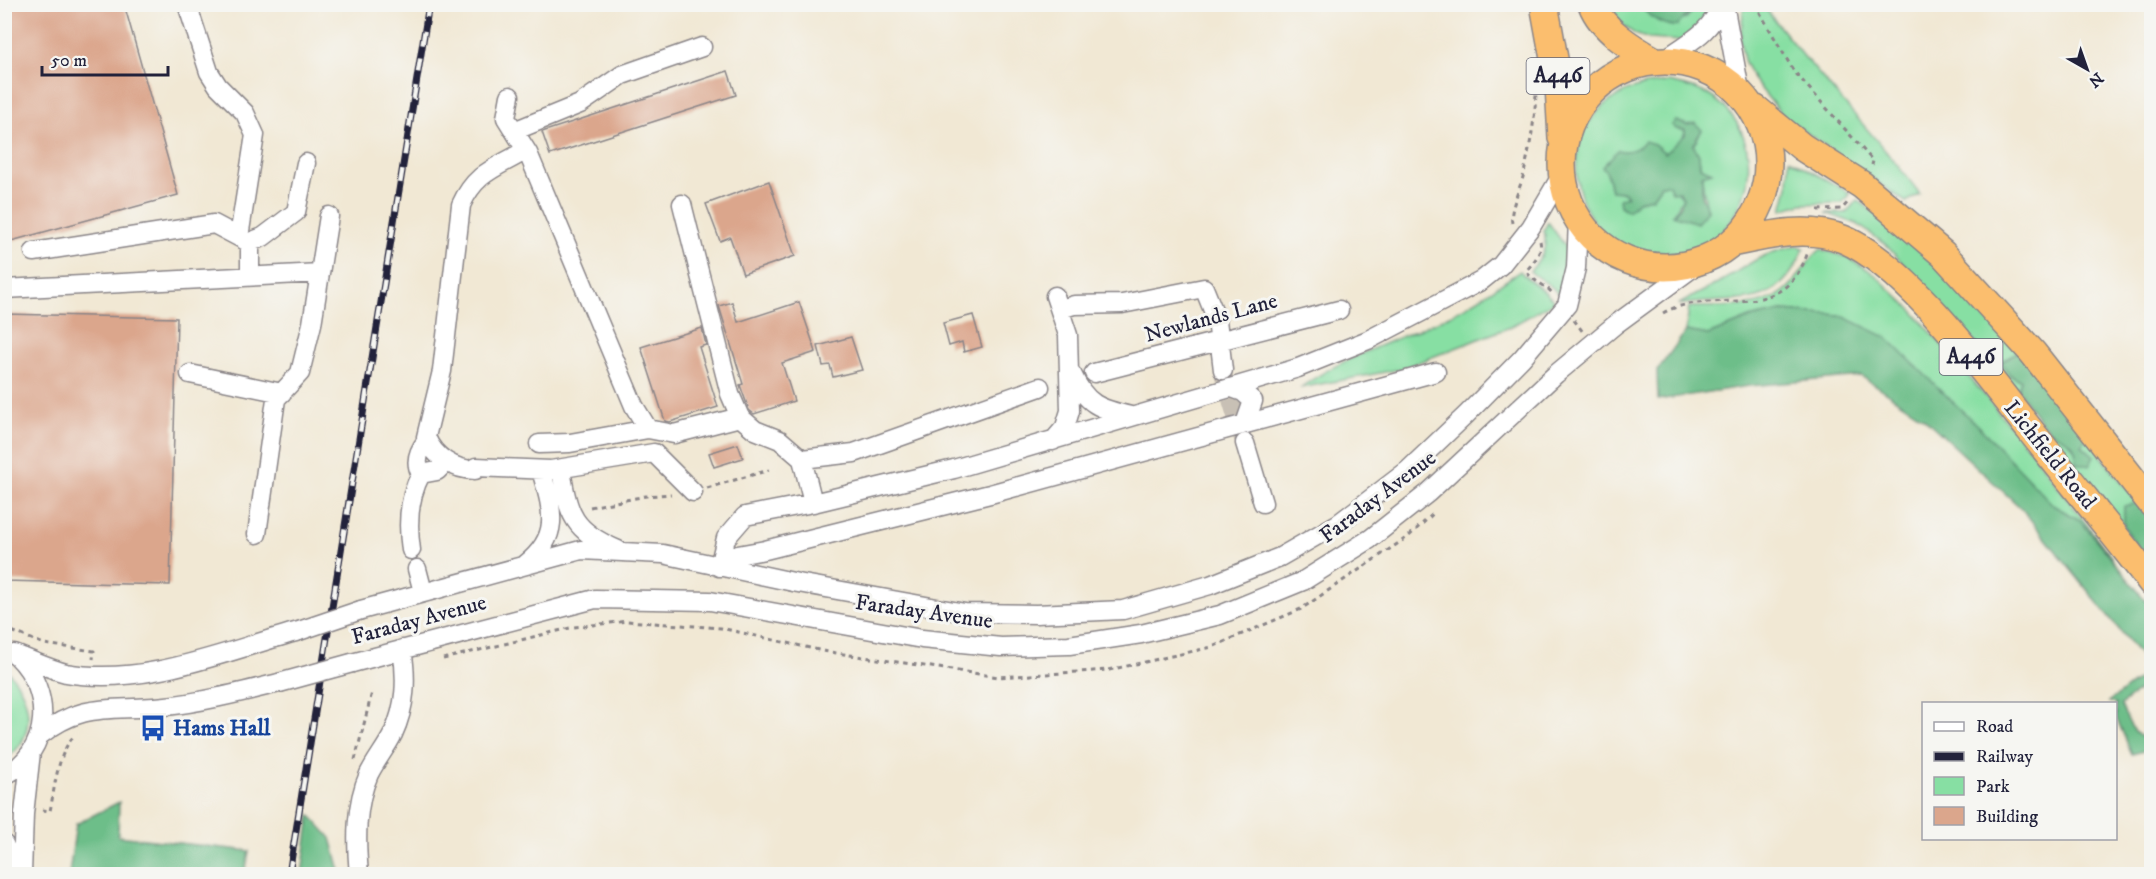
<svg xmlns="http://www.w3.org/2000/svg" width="2156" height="879" viewBox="0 0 2156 879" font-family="'IM FELL DW Pica',serif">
	<rect width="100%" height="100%" fill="#f6f6f2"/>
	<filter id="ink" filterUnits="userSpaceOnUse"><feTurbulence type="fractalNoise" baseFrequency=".0167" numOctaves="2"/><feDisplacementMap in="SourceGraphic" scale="12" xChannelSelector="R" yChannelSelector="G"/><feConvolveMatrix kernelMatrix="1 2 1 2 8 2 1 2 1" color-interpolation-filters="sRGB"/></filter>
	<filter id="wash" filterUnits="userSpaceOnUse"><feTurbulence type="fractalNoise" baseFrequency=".008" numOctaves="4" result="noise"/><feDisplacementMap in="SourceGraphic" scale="24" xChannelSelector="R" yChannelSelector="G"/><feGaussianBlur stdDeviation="1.35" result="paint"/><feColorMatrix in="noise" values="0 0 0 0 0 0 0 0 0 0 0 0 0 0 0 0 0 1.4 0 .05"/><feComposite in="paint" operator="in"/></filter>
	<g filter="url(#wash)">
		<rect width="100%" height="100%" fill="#f1e8d4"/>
		<path fill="#87dfa3" stroke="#54806f" stroke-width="1.5" fill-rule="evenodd" d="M1607 5H1639L1651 17 1686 19 1696 5H1708L1707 20 1680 41 1649 39 1635 34 1620 23Z
			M1744 5H1763C1811 71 1871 128 1920 194L1906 202 1783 116 1753 79 1744 60 1740 41Z
			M1668 82C1682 85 1695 87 1707 94 1757 123 1760 186 1726 227 1715 242 1698 249 1680 253 1563 277 1527 91 1668 82ZM1676 121 1687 125 1697 140 1693 145C1705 164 1700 189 1708 210L1697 223 1673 215 1683 197 1669 185H1661L1652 198 1638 201 1619 199 1627 196 1624 192 1611 191 1607 172 1626 152 1654 144 1665 153C1673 147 1684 141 1685 130Z
			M1789 159 1850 193 1842 203 1801 204 1782 210 1788 187Z
			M1857 200C1919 242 1967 297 2018 351L2010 375 2021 380 2018 390 1885 244 1857 224 1826 213H1846Z
			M1548 222 1571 254 1560 298C1553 283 1541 282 1530 271 1542 259 1548 247 1544 230Z
			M1798 246 1804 248C1778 315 1737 295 1678 305 1694 295 1711 288 1727 278 1751 262 1769 250 1798 246Z
			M1821 249 1848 258 1872 272 1914 312 2029 448 2113 559 2080 520 2054 506 1945 395 1840 315 1782 311 1753 317 1708 335 1686 331 1689 307C1719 306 1764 311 1788 288 1801 276 1807 260 1821 249Z
			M1520 271C1531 284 1545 288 1554 302L1510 327 1401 369 1300 388C1345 355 1400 340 1450 315 1475 303 1497 287 1520 271Z
			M2048 430 2065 437 2076 451 2082 445 2086 436 2138 503 2135 547Z
			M5 669C32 692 39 738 5 759Z"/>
		<path fill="#6dbe89" stroke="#487062" stroke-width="1.5" d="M1639 5H1696L1677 26C1660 26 1651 17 1639 5Z
			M1676 121 1687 125 1695 123 1702 130 1693 145 1699 155 1700 167 1712 172 1702 175V197L1708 210 1697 223 1673 215 1681 205 1683 197 1679 191 1672 192 1669 185H1661L1652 198 1638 201 1628 211 1620 206 1619 199 1627 196 1624 192 1611 191 1607 172 1602 167 1618 150C1629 153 1637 150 1645 141L1654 144 1665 153 1685 135V130L1676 129 1672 125Z
			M1782 311 1840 315 1886 337 1987 435 2054 506 2080 520 2151 607V669L2022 509 1924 418 1861 376 1749 386 1658 400 1657 371 1686 331 1708 335 1753 317Z
			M2018 351 2086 436 2082 445 2094 456 2089 466 2077 463C2075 434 2063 443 2048 429 2036 419 2027 403 2018 390L2021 380 2010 375 2001 362Z
			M2138 503 2151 520V567L2124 526V506Z
			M2139 679 2143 687 2121 705C2127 720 2134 738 2151 739V749L2132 754 2116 717V704L2109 702Z
			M119 802 118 836 249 851 245 874H69L76 824Z
			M310 815 331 838 341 874H302Z"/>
		<g id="blocks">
			<path fill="#dba68c" d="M4 4H124L178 195 4 243Z
				M728 71 736 95 550 155 542 132Z
				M769 181 795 256 743 274 730 237 720 241 706 204Z
				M732 302 738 322 799 302 816 352 782 363 794 401 754 414 749 410 740 385 743 384 719 306Z
				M4 314 177 318 170 585 4 581Z
				M973 315 982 347 964 352 962 342 949 346 943 323Z
				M702 328 706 345 699 347 718 407 670 422 665 421 641 347Z
				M851 337 862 370 833 377 830 365 823 366 818 346Z
				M738 444 743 458 714 467 709 453Z"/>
		</g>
	</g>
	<g filter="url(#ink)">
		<use href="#blocks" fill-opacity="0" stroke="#8a8588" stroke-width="1.5"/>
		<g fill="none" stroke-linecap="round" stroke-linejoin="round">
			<path stroke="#c8c0b5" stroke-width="18" stroke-dasharray="18 9" stroke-linecap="butt" d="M1223 373 1243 439"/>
			<g stroke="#8a8588" stroke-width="21">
				<path id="minor" d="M187 4 209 72 218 86 245 113 255 135 239 237
					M1724 4 1740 91
					M1664 60C1692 39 1705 38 1723 4
					M510 96 506 118 528 153 634 406 648 429 674 434 740 417
					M514 131 580 104 622 75 702 47
					M526 150C497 168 476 171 461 205L442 371 426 437C434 457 454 470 475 470L476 467 551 470 654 453 693 492
					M682 204 730 394 740 417 755 430 780 440 802 459 813 503
					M34 252 214 224 248 242
					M250 276V242L263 237 296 212 306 163
					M4 289 320 273
					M1061 309 1074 305 1122 304 1204 288 1217 320 1223 370
					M1094 373 1339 310
					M190 374 282 393
					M1072 374C1086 405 1100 409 1131 416
					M1232 388 1243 392 1253 401 1246 421 1242 425
					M427 440C419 450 414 462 421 474L437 471 446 462
					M1053 441 1065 427 1070 411 1068 335 1055 296
					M1245 443 1263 503
					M539 444 570 443 648 429
					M802 459 854 453 1040 387
					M561 469C568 515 573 531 618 550
					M257 534 276 399 300 373 312 324 329 216
					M411 550C407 523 408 498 421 474
					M721 558 765 550 990 494 1436 372
					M526 564C562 535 552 509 541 470
					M719 567 726 538 745 516 813 503 954 469 1298 368 1368 340 1481 281 1501 265 1531 227 1561 176
					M417 569 423 592
					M361 610 581 550 663 554 798 583 965 613 1036 614 1123 610 1210 585 1280 557 1339 523 1407 471 1466 415 1522 358 1567 305 1576 268 1578 220
					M14 654C31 660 49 669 66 673 145 687 225 651 299 631
					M352 663 595 599 710 601 922 639 1001 647 1069 645 1141 634 1220 615 1303 581 1370 539 1428 493 1556 374 1616 324 1702 261
					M39 736C84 700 113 712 166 706 203 702 242 692 279 683
					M4 776C52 751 53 691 17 656
					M4 844 17 874
					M22 874 24 814 31 752
					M359 874C356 842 355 805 369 774 376 760 386 748 393 734 406 706 407 679 402 649"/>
			</g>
			<g stroke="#8a8588" stroke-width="30">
				<path id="highway" d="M1544 4 1559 86 1562 138
					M1592 4C1602 30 1632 48 1655 61
					M1562 164a103 103 0 1 1 206 0a103 103 0 1 1-206 0Z
					M1756 109 1802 147 1862 185 1943 254 2033 353 2152 504
					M1732 243C1768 235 1807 225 1843 239 1907 265 1986 375 2030 430 2070 481 2112 531 2152 583"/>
			</g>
			<path stroke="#8a8588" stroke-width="3" stroke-dasharray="4.5 4.5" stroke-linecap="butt" d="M1755 4 1793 70 1873 161 1872 165
				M1818 210 1842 209 1849 201
				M1512 223C1509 209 1521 187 1524 173 1530 146 1535 120 1536 92
				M1540 241C1543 252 1533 263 1526 271 1533 282 1545 284 1553 294
				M1663 313C1713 285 1782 328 1808 252
				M1574 320 1583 332
				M707 488 769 470
				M590 507 646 496 671 494
				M4 628 44 644 94 651 93 659
				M443 659 574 627 627 621 721 628 823 651 999 677 1109 670 1212 647 1301 609 1409 536 1435 512
				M355 760 372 692
				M42 810 50 811C55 787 57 753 75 735"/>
			<use href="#minor" stroke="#fff" stroke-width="18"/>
			<use href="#highway" stroke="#fbbe6e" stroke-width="27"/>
			<g stroke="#22223b" stroke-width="7">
				<path id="rail" d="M289 874 429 4"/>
			</g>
			<use href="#rail" stroke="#f6f6f2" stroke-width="4.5" stroke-dasharray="14" stroke-linecap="butt"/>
			<g stroke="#8a8588" stroke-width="21" stroke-linecap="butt">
				<path id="minor-bridge" d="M299 631 361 610
					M279 683 352 663"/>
			</g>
			<use href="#minor-bridge" stroke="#fff" stroke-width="18"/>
		</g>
	</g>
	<defs>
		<g id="bus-bare" transform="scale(2.07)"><path d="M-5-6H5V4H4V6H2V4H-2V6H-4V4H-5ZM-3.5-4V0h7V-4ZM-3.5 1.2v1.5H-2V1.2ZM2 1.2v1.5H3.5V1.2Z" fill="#1a4fb4" stroke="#f6f6f2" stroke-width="2.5" paint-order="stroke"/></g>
	</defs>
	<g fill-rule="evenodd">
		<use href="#bus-bare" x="153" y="728"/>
	</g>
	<g text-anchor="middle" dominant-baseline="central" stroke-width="6" stroke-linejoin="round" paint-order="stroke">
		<g fill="#f6f6f2" stroke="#626272" stroke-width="1.5">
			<rect x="1526.5" y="58" width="63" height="36" rx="4.5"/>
			<rect x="1939.5" y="339" width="63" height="36" rx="4.5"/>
		</g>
		<g font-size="21" font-weight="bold" fill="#22223b">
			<text x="1558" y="76">A446</text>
			<text x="1971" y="357">A446</text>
		</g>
		<g font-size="22" fill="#22223b" stroke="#f6f6f2">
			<text transform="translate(1211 318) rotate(-15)">Newlands Lane</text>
			<text transform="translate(2050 455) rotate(51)">Lichfield Road</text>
			<text transform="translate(1378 497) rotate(-37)">Faraday Avenue</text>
			<text transform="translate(924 612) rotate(8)">Faraday Avenue</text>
			<text transform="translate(419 620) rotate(-15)">Faraday Avenue</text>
		</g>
		<g font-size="22" font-weight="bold" fill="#164399" stroke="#f6f6f2" text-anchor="start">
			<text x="173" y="728">Hams Hall</text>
		</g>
	</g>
	<rect width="2156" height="879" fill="none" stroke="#f6f6f2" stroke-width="24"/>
	<rect x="1922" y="702" width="195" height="138" fill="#f6f6f2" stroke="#a1a1a9" stroke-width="1.5"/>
	<rect x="1934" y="722" width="30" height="9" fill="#ffffff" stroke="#a1a1a9" stroke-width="1.5"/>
	<text x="1976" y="732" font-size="18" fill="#22223b">Road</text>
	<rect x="1934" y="752" width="30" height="9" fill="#22223b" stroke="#a1a1a9" stroke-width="1.5"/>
	<text x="1976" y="762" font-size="18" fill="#22223b">Railway</text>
	<rect x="1934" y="777" width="30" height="18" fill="#87dfa3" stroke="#a1a1a9" stroke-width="1.5"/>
	<text x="1976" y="792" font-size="18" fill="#22223b">Park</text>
	<rect x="1934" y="807" width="30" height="18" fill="#dba68c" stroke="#a1a1a9" stroke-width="1.5"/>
	<text x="1976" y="822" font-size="18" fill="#22223b">Building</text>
	<g transform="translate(2087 69) rotate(140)" stroke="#f6f6f2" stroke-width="4.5" paint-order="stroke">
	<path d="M0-4.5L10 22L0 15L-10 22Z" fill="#22223b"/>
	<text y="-9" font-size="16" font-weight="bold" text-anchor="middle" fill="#22223b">N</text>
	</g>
	<path d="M42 66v9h126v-9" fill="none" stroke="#22223b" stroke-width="3"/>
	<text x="51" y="66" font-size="18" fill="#22223b" stroke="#f6f6f2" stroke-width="4.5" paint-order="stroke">50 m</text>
</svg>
